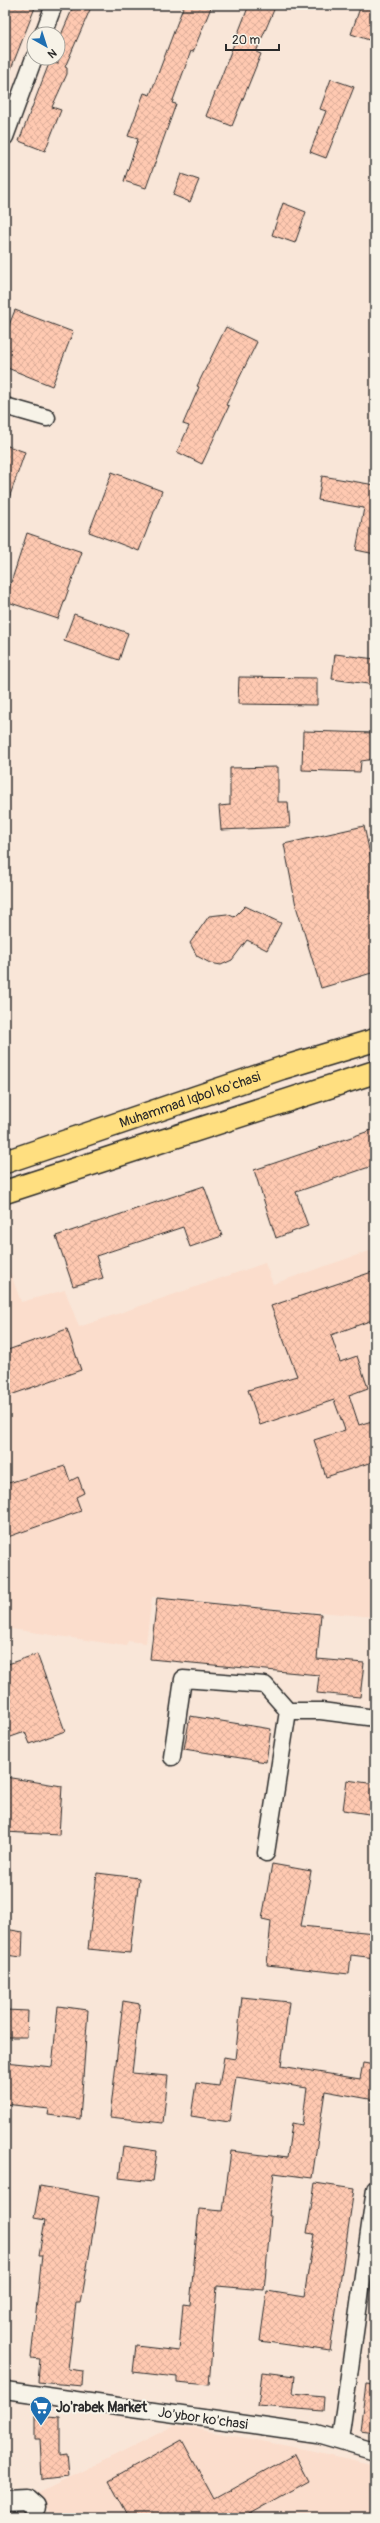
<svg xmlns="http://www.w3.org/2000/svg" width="380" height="2523" viewBox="0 0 380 2523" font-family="Pangolin,sans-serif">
	<defs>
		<pattern id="building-cross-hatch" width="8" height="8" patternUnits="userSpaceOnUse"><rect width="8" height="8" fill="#ffc9b1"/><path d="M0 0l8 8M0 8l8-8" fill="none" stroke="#dbad98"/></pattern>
	</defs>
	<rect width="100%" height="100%" fill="#f9e6d8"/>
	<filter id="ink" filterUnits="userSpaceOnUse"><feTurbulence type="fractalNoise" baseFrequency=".025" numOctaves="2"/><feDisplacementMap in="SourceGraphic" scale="8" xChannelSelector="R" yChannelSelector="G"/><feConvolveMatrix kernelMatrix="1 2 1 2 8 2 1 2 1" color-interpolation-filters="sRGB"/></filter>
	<g filter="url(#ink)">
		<path fill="#fbddcc" d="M375 1249V1617L152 1597 146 1643 128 1641 126 1646 5 1628V1258L21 1302 65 1290 79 1327 265 1263 273 1284Z
			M175 2425 309 2450 375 2465V2518H53L45 2504 33 2496Z"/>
		<path fill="url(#building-cross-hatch)" stroke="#2b2b2b" d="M8 5H36L7 79 5 78V13Z
			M74 5H92L65 67 67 68V74L52 107 61 110 45 151 19 141 50 61 58 64V42Z
			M184 5H212L193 52 191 51 172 103 176 104 146 188 124 181 138 139 128 136 144 93 150 95Z
			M249 5H276L256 52 261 54 232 126 206 116Z
			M361 5H375V42L351 34Z
			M331 79 354 87 326 158 310 152 326 111 320 109Z
			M181 174 199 180 190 202 173 195Z
			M283 203 306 212 295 243 272 235Z
			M15 310 73 332 52 386 5 367V335Z
			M226 327 257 342 226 405 229 406 202 464 177 452 189 426 183 424 199 387 197 386Z
			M5 445 25 452 7 504H5Z
			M112 472 162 491 139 551 89 532Z
			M322 476 375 485V554L356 550 364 508 318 500Z
			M27 533 82 552 58 619 5 601Z
			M74 614 128 633 119 660 64 641Z
			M335 654 375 659V685L332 679Z
			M239 677 317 678V705L238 704Z
			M303 731 375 733V759L361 761 360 772 302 770Z
			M278 767V802H288L290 827 221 830 219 806 230 805V768Z
			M364 826 375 878V972L321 988 296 906 284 844Z
			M245 906 281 923 267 950 247 940 232 960 221 965 210 963 197 956 190 943 209 916 227 914 234 917Z
			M375 1129V1165L296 1192 308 1226 276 1238 254 1170Z
			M204 1186 222 1236 190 1247 183 1227 96 1256 103 1278 73 1286 56 1236Z
			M375 1271V1319L331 1335 340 1362 357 1356 368 1388 349 1395 359 1425 375 1420V1461L326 1477 314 1440 345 1430 334 1400 260 1425 248 1390 297 1376 271 1306Z
			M67 1329 81 1370 5 1397V1351Z
			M65 1466 70 1481 78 1477 84 1493 76 1497 81 1511 5 1538V1484Z
			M157 1598 321 1614 317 1659 364 1663 360 1697 317 1693 319 1675 150 1659Z
			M37 1654 65 1731 30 1744 25 1732 5 1739V1665Z
			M190 1716 271 1729 266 1762 184 1749Z
			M5 1777 62 1786 59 1835 5 1832Z
			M347 1780 375 1784V1815L343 1810Z
			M272 1864 311 1871 301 1926 375 1933V1958L351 1955 349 1974 267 1965 271 1921 262 1919Z
			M97 1873 139 1878 130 1953 88 1949Z
			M5 1929 23 1932 22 1957 5 1955Z
			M242 1997 289 2002 281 2066 360 2079 363 2063 375 2065V2100L325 2091 312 2178 274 2173 268 2216H271L264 2290 217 2286 209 2385 177 2382V2377L133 2372 136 2346 179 2351 183 2304 190 2305 199 2209 223 2211 231 2151 287 2158 292 2123 302 2125 307 2088 236 2077 229 2122 191 2116 196 2083 219 2086 224 2057 235 2059Z
			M123 2001 140 2004 132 2073 168 2076 163 2123 110 2117Z
			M58 2006 88 2010 80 2119 48 2115 49 2109 5 2104V2062L52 2067Z
			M5 2010 28 2011 27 2037H5Z
			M123 2146 157 2151 153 2182 119 2178Z
			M315 2183 354 2189 330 2351 260 2341 267 2291 304 2297 314 2234 307 2233Z
			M40 2186 99 2197 81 2303H76L68 2369 83 2371 82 2386 38 2382 40 2359 31 2358 42 2255H39L45 2220 34 2218Z
			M262 2372 295 2376 293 2394 324 2397 323 2411 258 2406Z
			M366 2384 375 2385V2432L360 2430Z
			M35 2415 60 2417V2455L67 2454 69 2477 42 2480 40 2439H35Z
			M182 2440 214 2499 295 2454 309 2481 242 2518H129L109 2481Z"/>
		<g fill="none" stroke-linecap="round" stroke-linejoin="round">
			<g stroke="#2b2b2b" stroke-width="19">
				<g id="street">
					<path d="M43 34 54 5"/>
					<path d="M5 137 34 58"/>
					<path d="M5 406 47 418"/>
					<path d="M172 1757 183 1679 265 1685 288 1711H321L375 1718"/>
					<path d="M266 1853 288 1711"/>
					<path id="s1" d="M5 2390 317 2434 375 2451"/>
					<path d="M340 2440 375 2189"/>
				</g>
			</g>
			<g stroke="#2b2b2b" stroke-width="25">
				<path id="secondary" d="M5 2501 26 2500 34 2507"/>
			</g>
			<g stroke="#2b2b2b" stroke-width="25">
				<g id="primary">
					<path id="s2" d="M5 1162 282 1068 375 1040"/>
					<path d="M5 1192 375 1072"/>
				</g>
			</g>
			<use href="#street" stroke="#f7f3e8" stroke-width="16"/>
			<use href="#secondary" stroke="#f7f3e8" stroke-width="22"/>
			<use href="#primary" stroke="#ffdf80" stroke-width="22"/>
		</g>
	</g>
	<defs>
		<g id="supermarket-pin" transform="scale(1.15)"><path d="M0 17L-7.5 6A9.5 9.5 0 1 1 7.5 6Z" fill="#1f6fb2" stroke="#f7f3e8"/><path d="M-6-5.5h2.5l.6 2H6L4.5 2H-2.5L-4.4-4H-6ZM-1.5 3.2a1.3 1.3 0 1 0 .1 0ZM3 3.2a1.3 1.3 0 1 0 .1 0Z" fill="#fff"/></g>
	</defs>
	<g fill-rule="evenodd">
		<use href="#supermarket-pin" x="41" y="2407"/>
	</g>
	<g text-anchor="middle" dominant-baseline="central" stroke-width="4" stroke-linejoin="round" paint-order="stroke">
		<g font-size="14" fill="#2b2b2b" stroke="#f7f3e8">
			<text stroke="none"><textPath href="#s2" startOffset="195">Muhammad Iqbol ko'chasi</textPath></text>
			<text stroke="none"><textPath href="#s1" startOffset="200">Jo'ybor ko'chasi</textPath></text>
		</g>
		<g font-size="14" font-weight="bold" fill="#2b2b2b" stroke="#f7f3e8" text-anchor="start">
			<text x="56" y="2407">Jo'rabek Market</text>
		</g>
	</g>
	<rect width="380" height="2523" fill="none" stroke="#f7f3e8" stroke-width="20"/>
	<rect x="10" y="10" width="360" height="2503" fill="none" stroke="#2b2b2b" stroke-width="1.5" filter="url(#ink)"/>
	<g transform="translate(46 46) rotate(141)"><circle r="19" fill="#f7f3e8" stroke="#a5a39c"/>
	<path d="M0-3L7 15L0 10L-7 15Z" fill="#1f6fb2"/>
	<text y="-6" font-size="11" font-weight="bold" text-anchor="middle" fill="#2b2b2b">N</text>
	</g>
	<path d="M226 44v6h53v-6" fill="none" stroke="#2b2b2b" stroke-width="2"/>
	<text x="232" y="44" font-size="12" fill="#2b2b2b" stroke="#f7f3e8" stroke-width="3" paint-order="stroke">20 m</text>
</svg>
